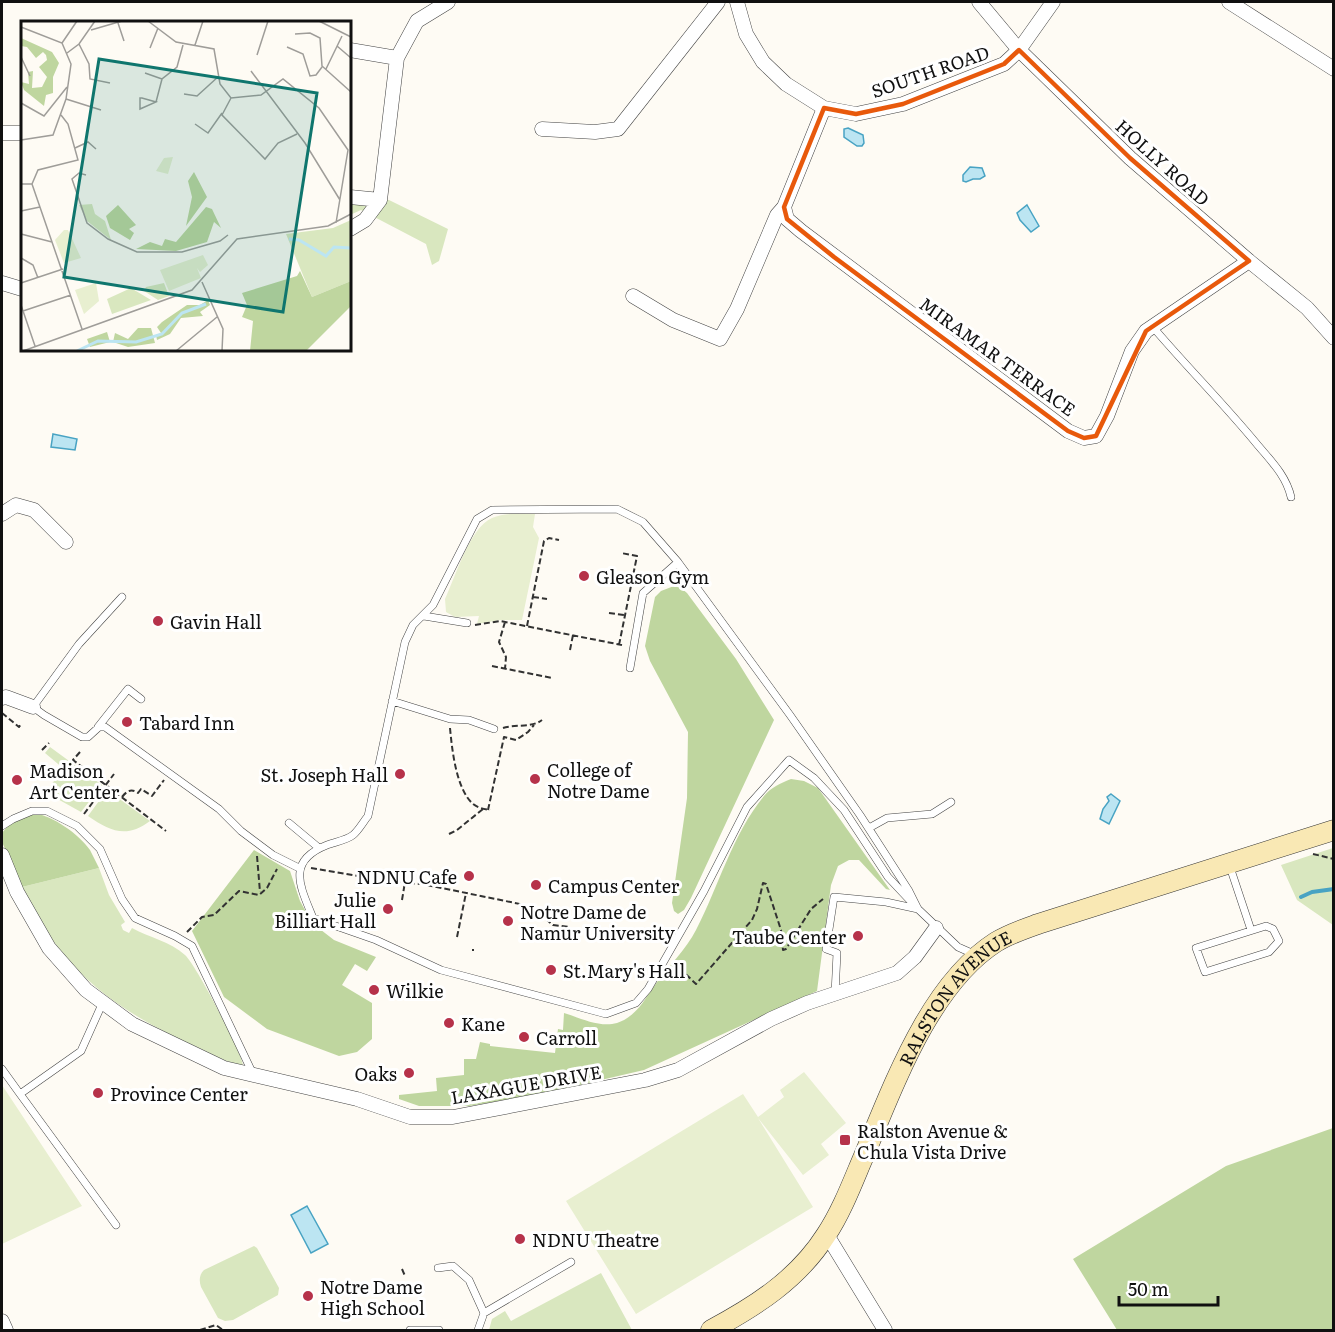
<svg xmlns="http://www.w3.org/2000/svg" width="1335" height="1332" viewBox="0 0 1335 1332" font-family="Literata,serif">
	<rect width="100%" height="100%" fill="#fefbf4"/>
	<path fill="#d9e7bf" d="M350 198 389 200 448 229 439 261 432 265 426 244 361 210 350 215Z
		M50 747 102 785 81 812 45 792 64 769 45 753Z
		M107 790 150 821C126 839 110 831 88 816Z
		M1333 848H1334L1333 925 1297 900 1281 865Z
		M99 868 109 895 125 922 121 925 123 930 129 933 132 928C148 937 171 942 185 955 196 965 241 1051 243 1065 228 1064 210 1053 197 1047 145 1024 95 995 60 950 45 931 34 909 22 887Z
		M254 1246 257 1248 279 1288 278 1295 233 1320 225 1321 218 1318 201 1287C199 1281 199 1275 204 1270Z
		M601 1273 632 1330H489L492 1319 505 1311 511 1321Z"/>
	<path fill="#bfd69f" d="M674 586 681 588 687 593 736 659 774 720 691 898 684 910 678 914 674 911 672 903 687 798 688 732 650 661 645 646 655 597 661 591Z
		M791 779 804 781 818 788 890 890 886 889 859 860H849L838 866 831 885 817 991 644 1070 532 1096 469 1106H419L399 1099V1095L437 1091 436 1078 464 1075V1059H476L480 1042 490 1044V1046L555 1053 558 1029 563 1030 564 1013C580 1018 600 1028 617 1023 637 1016 644 1000 655 985 668 966 686 950 696 930 719 886 732 835 764 796 770 788 781 783 791 779Z
		M34 813C53 816 79 834 90 850 93 856 96 862 99 868L22 887 2 842V833L11 822Z
		M254 850 290 871 300 901 312 923 334 940 376 957 367 971 355 964 342 985 372 1003V1039L357 1052 339 1056 267 1029 224 997 192 931Z
		M1333 1128V1330H1117L1073 1259 1226 1166Z"/>
	<path fill="#e8efd0" d="M535 514 533 527 539 538 522 620H500L477 624 479 616 455 617 446 612 445 599C455 578 470 527 492 518 505 512 521 514 535 514Z
		M804 1072 846 1123 821 1144 829 1155 803 1175 758 1118 813 1207 636 1314 566 1201 743 1094 758 1117 784 1097 780 1090Z
		M2 1085 82 1206 2 1244Z"/>
	<path fill="#bce5f2" stroke="#48a3c3" stroke-width="1.5" d="M848 128 863 135 864 143 862 146H857L844 137V129Z
		M970 167 982 168 985 176 980 179H973L966 182 963 181V175Z
		M1027 205 1039 226 1031 232 1020 220 1017 213Z
		M53 434 77 439 75 450 51 447Z
		M1111 794 1120 801 1109 824 1100 819 1103 809 1109 801 1107 797Z
		M307 1206 328 1244 311 1253 291 1215Z"/>
	<g fill="none" stroke-linecap="round" stroke-linejoin="round">
		<path stroke="#48a3c3" stroke-width="4" d="M1301 897 1312 892 1334 889"/>
		<g stroke="#434343" stroke-width="8">
			<path id="service" d="M1152 326C1186 366 1223 403 1256 443 1270 460 1286 475 1291 497
				M122 597 79 644 33 707 44 715 82 737H88L99 727H105L219 809 241 831 273 855 299 868
				M424 616 467 623
				M630 668 643 593 678 562
				M392 701 450 719 469 720 494 729
				M98 727 128 689 141 699
				M289 823 319 848
				M2 826 13 819 32 811H47L77 826 100 849 122 899 135 918 175 936 192 946 253 1074
				M869 828 887 818 932 814 951 802
				M1229 864 1251 930
				M918 909 888 877 844 810 814 778 789 760 747 807 704 891 648 989 636 1003 606 1014 441 970 376 940 313 918C300 886 286 861 327 845 335 842 347 840 353 835 359 830 363 822 368 816L405 642 413 625 433 605 477 519 492 510 617 509 643 522 678 562 790 715 860 815 909 891 918 909 958 947 976 955
				M1266 926 1273 929 1279 941 1269 952 1205 972 1196 948Z
				M835 994 837 953 826 949 834 897 886 902 918 909
				M2 1069 20 1094 81 1051 103 1002
				M20 1094 116 1225
				M438 1268 453 1266 469 1280 484 1313
				M410 1330H439
				M478 1330 484 1313 571 1262"/>
		</g>
		<g stroke="#434343" stroke-width="15">
			<path id="minor" d="M737 2 746 34 763 62 786 84 824 108 856 114 903 104 1004 64 1019 50 1053 2
				M979 2 1019 50 1130 158 1249 261 1307 308 1334 338
				M1229 2 1334 69
				M350 50 397 58
				M824 108 784 207 787 219 801 231 1068 431 1084 438 1096 436 1107 416 1132 351 1146 331 1249 261
				M542 129 595 132 618 129 718 2
				M2 133H22
				M350 197 380 200 365 220 350 229
				M380 200 397 58 417 21 448 2
				M2 283 22 289
				M633 296 673 320 720 339 737 309 777 215 784 207
				M2 514 16 505 34 510 66 542
				M2 698 6 697 33 707
				M2 855 17 892 49 948 86 990 132 1024 224 1068 357 1099 410 1117H453L645 1080 678 1070 771 1019 807 1003 897 973 915 957 936 928
				M827 1235 885 1330
				M2 1321 6 1330"/>
		</g>
		<g stroke="#323232" stroke-width="21">
			<g id="secondary">
				<path id="s1" d="M711 1330C756 1306 798 1279 826 1235 840 1214 850 1189 860 1165 891 1093 927 986 996 942 1009 934 1024 929 1038 924L1334 830"/>
			</g>
		</g>
		<path stroke="#323232" stroke-width="2" stroke-dasharray="6 3" stroke-linecap="butt" d="M533 597 547 599
			M609 613 624 615
			M505 622 499 642 506 657 505 669
			M475 625 500 621 622 645
			M527 626 544 541 549 538 559 540
			M619 645 637 556 621 553
			M570 650 573 635
			M492 666 552 678
			M2 713 19 727 22 723
			M450 728C452 749 456 789 473 804 478 808 484 809 490 810
			M503 728C515 724 532 728 542 720
			M42 750 49 743
			M80 752 73 760 166 831
			M122 797C127 791 131 788 138 793L141 789 152 796 164 780
			M488 810 504 737 516 740 528 732 534 725
			M84 814 114 774
			M449 834 457 830 483 809
			M1313 854 1334 859
			M257 856 260 892
			M311 868 387 881 422 884 530 906 553 925 570 927
			M402 900 405 882
			M187 932 202 917 214 915 239 891 259 895 267 888 277 869
			M457 937 466 893
			M472 950H474
			M673 962 696 984 752 920 757 909 763 883 766 884 781 930 783 950 786 949 811 909 823 899
			M402 1269 405 1276
			M200 1330 216 1325 223 1330"/>
		<use href="#service" stroke="#fff" stroke-width="7"/>
		<use href="#minor" stroke="#fff" stroke-width="14"/>
		<use href="#secondary" stroke="#f9e8b4" stroke-width="20"/>
	</g>
	<path fill="none" stroke="#e8590c" stroke-width="4.5" stroke-linejoin="round" d="M1019 50 1130 158 1249 261 1146 331 1096 436 1084 438 1068 431 834 257 787 219 784 207 824 108 856 114 903 104 1004 64Z"/>
	<g fill="#b6324a" stroke="#fff" stroke-width="2">
		<circle cx="584" cy="576" r="6"/>
		<circle cx="158" cy="621" r="6"/>
		<circle cx="127" cy="722" r="6"/>
		<circle cx="400" cy="774" r="6"/>
		<circle cx="535" cy="779" r="6"/>
		<circle cx="17" cy="780" r="6"/>
		<circle cx="469" cy="876" r="6"/>
		<circle cx="536" cy="885" r="6"/>
		<circle cx="388" cy="909" r="6"/>
		<circle cx="508" cy="921" r="6"/>
		<circle cx="858" cy="936" r="6"/>
		<circle cx="551" cy="970" r="6"/>
		<circle cx="374" cy="990" r="6"/>
		<circle cx="449" cy="1023" r="6"/>
		<circle cx="524" cy="1037" r="6"/>
		<circle cx="409" cy="1073" r="6"/>
		<circle cx="98" cy="1093" r="6"/>
		<rect x="839" y="1134" width="12" height="12" rx="3"/>
		<circle cx="520" cy="1239" r="6"/>
		<circle cx="308" cy="1296" r="6"/>
	</g>
	<g text-anchor="middle" dominant-baseline="central" stroke-width="6" stroke-linejoin="round" paint-order="stroke">
		<g font-size="18" fill="#101010" stroke="#fff">
			<text transform="translate(930 71) rotate(-19)">SOUTH ROAD</text>
			<text transform="translate(1163 162) rotate(42)">HOLLY ROAD</text>
			<text transform="translate(998 356) rotate(36)">MIRAMAR TERRACE</text>
			<text stroke="none"><textPath href="#s1" startOffset="424">RALSTON AVENUE</textPath></text>
			<text transform="translate(526 1084) rotate(-10)">LAXAGUE DRIVE</text>
		</g>
		<g font-size="18" fill="#101010" stroke="#fff" text-anchor="start">
			<text x="596" y="576">Gleason Gym</text>
			<text x="170" y="621">Gavin Hall</text>
			<text x="139" y="722">Tabard Inn</text>
			<text x="547" y="769">College of<tspan x="547" dy="21">Notre Dame</tspan></text>
			<text x="29" y="770">Madison<tspan x="29" dy="21">Art Center</tspan></text>
			<text x="388" y="774" text-anchor="end">St. Joseph Hall</text>
			<text x="457" y="876" text-anchor="end">NDNU Cafe</text>
			<text x="548" y="885">Campus Center</text>
			<text x="376" y="899" text-anchor="end">Julie<tspan x="376" dy="21">Billiart Hall</tspan></text>
			<text x="520" y="911">Notre Dame de<tspan x="520" dy="21">Namur University</tspan></text>
			<text x="846" y="936" text-anchor="end">Taube Center</text>
			<text x="563" y="970">St.Mary's Hall</text>
			<text x="386" y="990">Wilkie</text>
			<text x="461" y="1023">Kane</text>
			<text x="536" y="1037">Carroll</text>
			<text x="397" y="1073" text-anchor="end">Oaks</text>
			<text x="110" y="1093">Province Center</text>
			<text x="857" y="1130">Ralston Avenue &amp;<tspan x="857" dy="21">Chula Vista Drive</tspan></text>
			<text x="532" y="1239">NDNU Theatre</text>
			<text x="320" y="1286">Notre Dame<tspan x="320" dy="21">High School</tspan></text>
		</g>
	</g>
	<g transform="translate(21 21)">
		<rect width="330" height="330" fill="#fefbf4"/>
		<path d="M71 183 74 193 84 200 90 219 66 200 58 184ZM330 199V260L291 276 265 213 312 207ZM143 262 148 275 137 279 123 270 125 266ZM110 267 130 279 91 293 86 278Z" fill="#d9e7bf"/>
		<path d="M0 17 31 31 38 42 32 56V72L25 74 23 85 3 69 0 61 8 63 7 51 12 50 11 67 21 66 26 56 18 46 26 39 25 34 22 31 15 37 6 26 0 25ZM173 151 186 176 165 205 171 176 167 160ZM97 184 115 204 108 208 113 212 109 219 89 207 85 195ZM185 186 191 188 200 207 193 201 186 221 155 230 115 228 129 221 141 225 144 218 155 221ZM279 250 291 276 330 260V285L285 330H229L232 300 221 296 226 284 221 272 276 255ZM187 279 189 284 179 291 182 295 160 297 149 313 136 319 135 314 140 312 136 306 141 301 166 284H179ZM117 307H130L134 322 107 326 92 321 94 312 107 318ZM86 311 89 321 69 326 66 318Z" fill="#bfd69f"/>
		<path d="M152 136 147 153 135 150 143 137ZM43 209H47L60 237 43 242 34 219ZM182 234 187 244 179 251 176 247 180 257 148 270 139 249ZM75 262 78 280 63 293 54 269Z" fill="#e8efd0"/>
		<path fill="none" stroke="#bce5f2" stroke-width="3" d="M268 218 278 219 305 235 313 226 330 227M56 330 77 320 115 321 141 313 161 292 185 283"/>
		<path fill="none" stroke="#9f9d99" stroke-width="1.5" d="M127 0 155 21 193 28 199 63 210 77 240 74 262 58 298 87 327 129 315 202M298 0 330 16M97 2 103 20M0 6 41 22 50 43 45 78 32 114 0 119M70 9 101 0M274 13 289 12 299 17 301 45 330 71M41 22 56 0M58 23 68 43 69 58 89 62M174 24 182 0M316 25 330 37M266 26 282 33 289 55 295 54 301 46M129 27 137 7M46 32 58 23 74 0M236 34 247 0M0 36 9 55M305 48 321 15M230 50 284 122 319 179M124 52 141 58M163 73 176 75 198 55M119 77H121L135 81 119 88ZM210 77 201 94 244 138 257 122 276 113M45 78 80 89M135 81 141 58 156 46 162 24M0 82 23 95 46 66M174 103 187 112 201 92M54 127 67 121 75 128M65 154 58 152 51 158 66 202 87 218 116 231H161L199 220 207 214M0 163H11L61 308M11 163 17 149 57 139 47 103 40 94M0 190 19 186M0 213 31 221M0 237 12 244 17 257M181 261 202 308 201 330M0 262 42 248M0 284 14 325M2 290 50 274M2 330 171 269 216 218 307 205 330 193M155 330 196 296"/>
		<path fill="#0f766e" fill-opacity="0.15" stroke="#0f766e" stroke-width="3" d="M78 38 296 72 262 291 43 256Z"/>
		<rect width="330" height="330" fill="none" stroke="#101010" stroke-width="3"/>
	</g>
	<rect width="1335" height="1332" fill="none" stroke="#101010" stroke-width="6"/>
	<path d="M1119 1296v9h99v-9" fill="none" stroke="#101010" stroke-width="3"/>
	<text x="1128" y="1296" font-size="18" fill="#101010" stroke="#ffffff" stroke-width="4.5" paint-order="stroke">50 m</text>
</svg>
